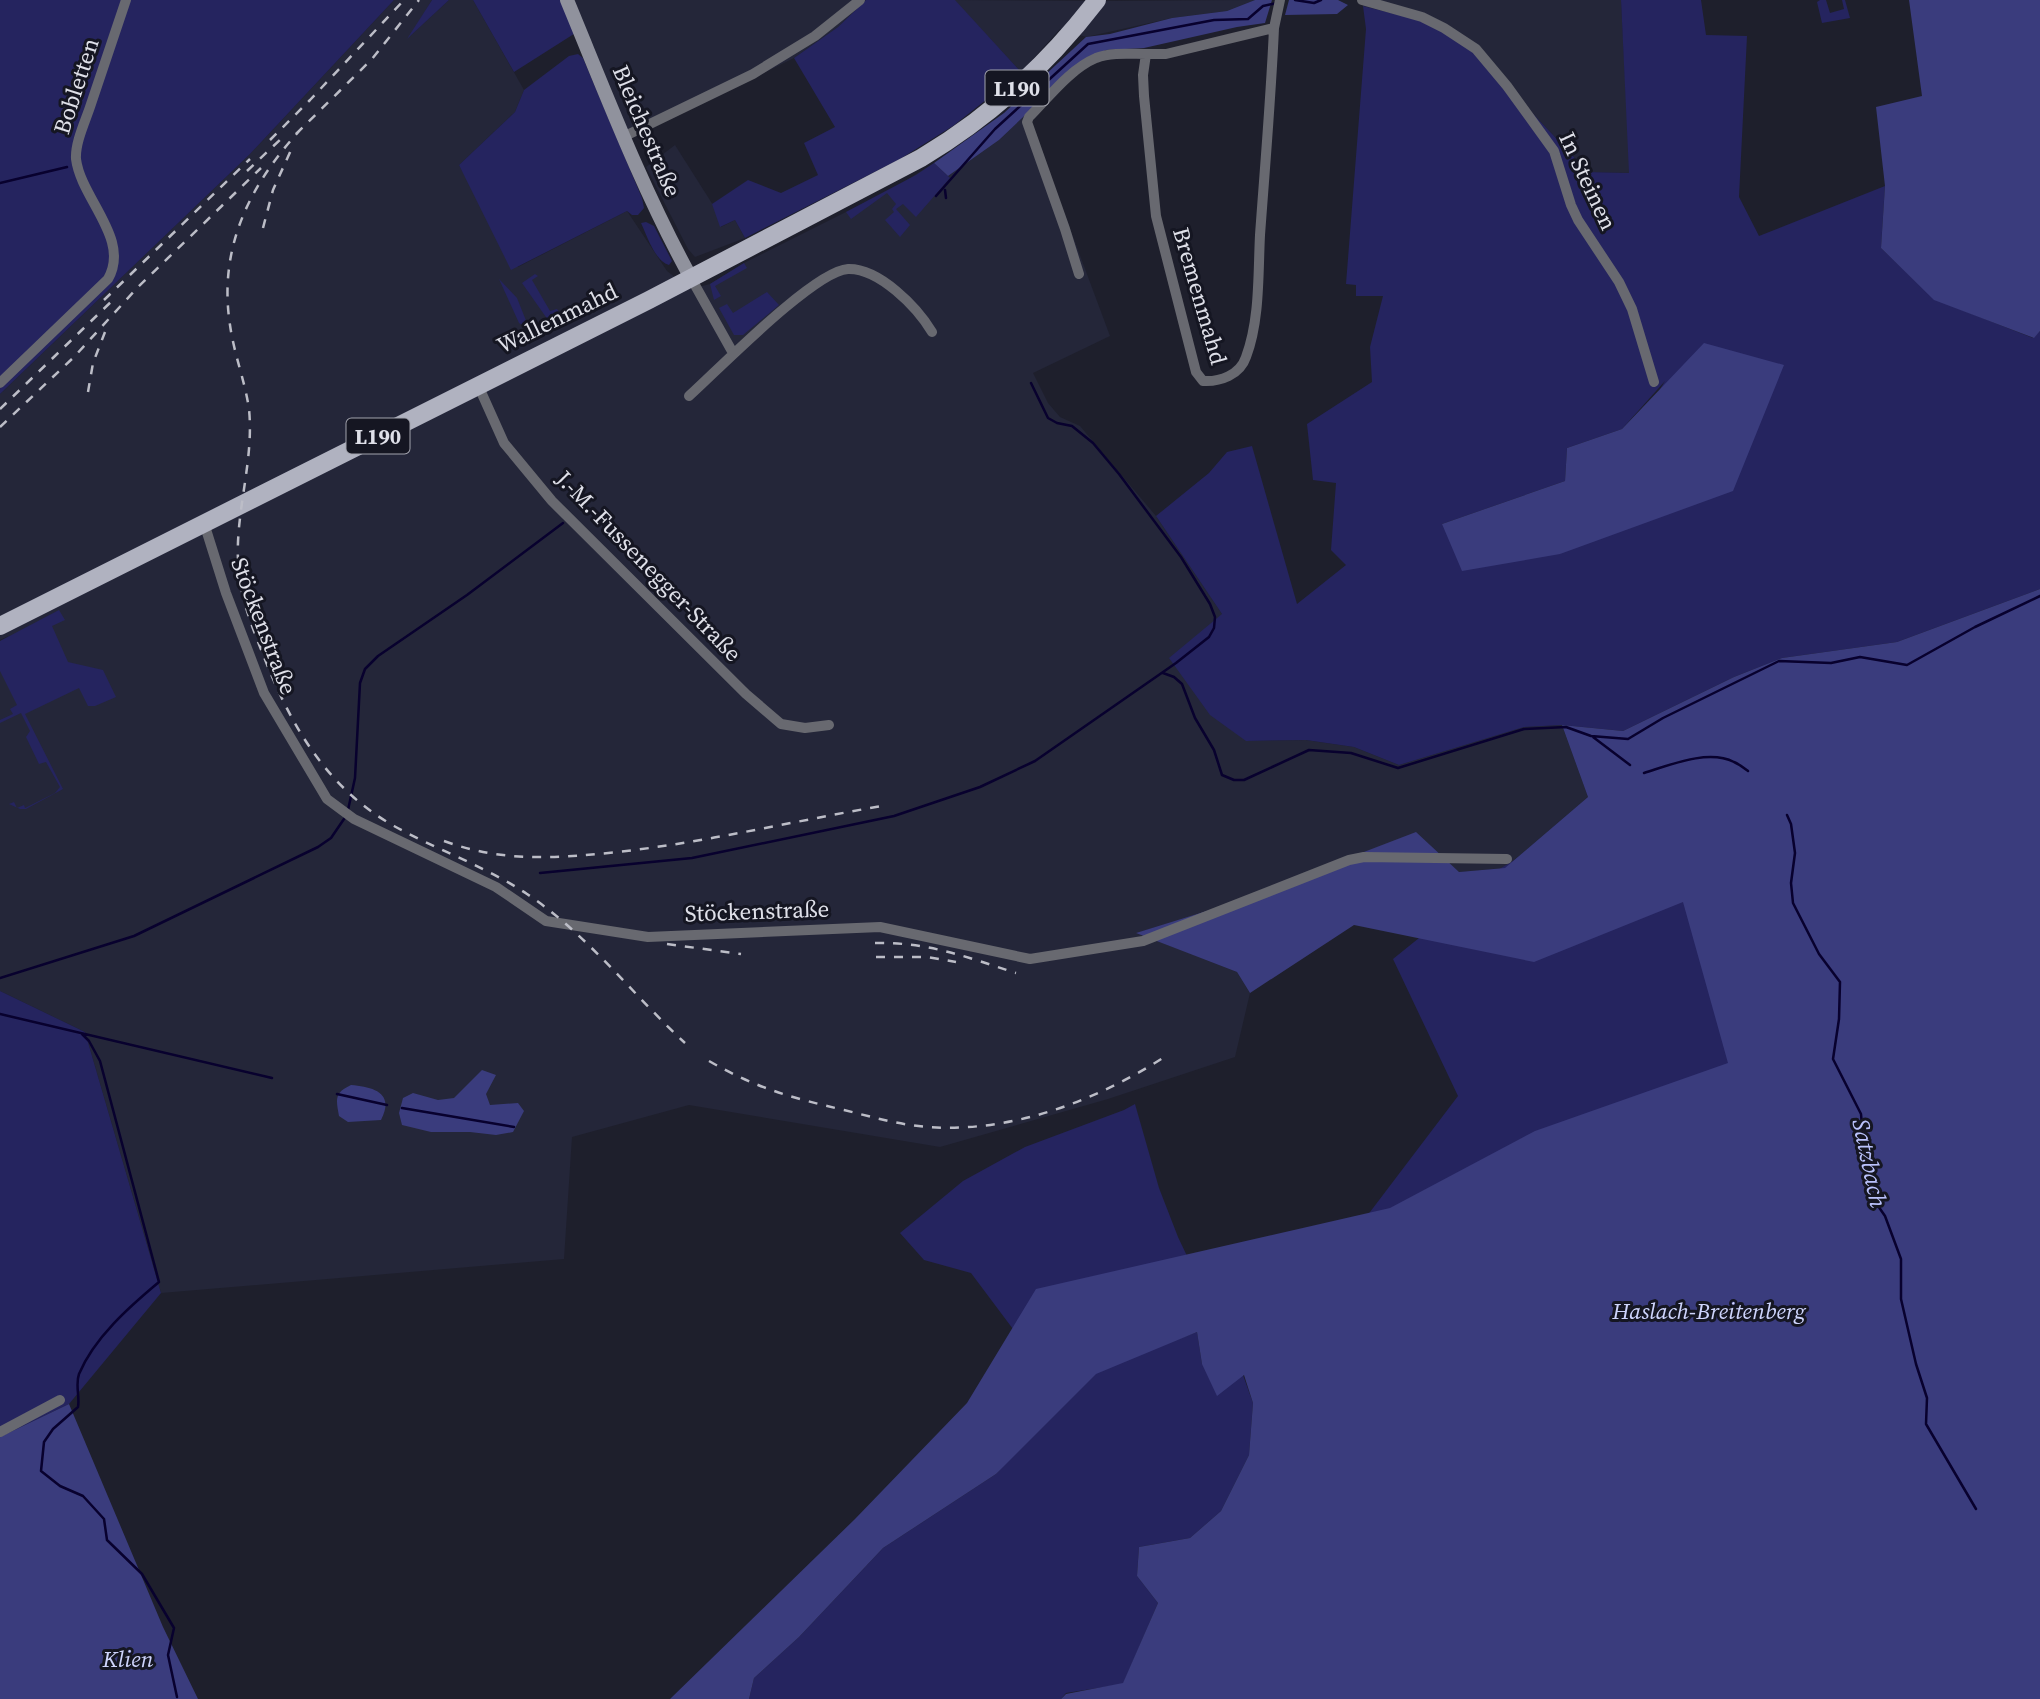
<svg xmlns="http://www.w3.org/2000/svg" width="2040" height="1699" viewBox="0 0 2040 1699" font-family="'Source Serif 4',serif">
	<rect width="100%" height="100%" fill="#1e1f2c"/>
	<path fill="#242639" d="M394 0H432L410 36 449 0H473L524 90 515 112 459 165 518 267 627 211 667 271 690 289 710 284 744 263 894 188 934 163 948 176 999 140 1027 113 1110 336 1033 373 1048 403 1060 417 1080 426 1156 516 1222 614 1246 741 1306 740 1354 747 1399 765 1524 727 1562 725 1588 797 1505 868 1459 872 1226 905 1137 933 1237 972 1250 993 1235 1057 1108 1099 940 1147 689 1105 572 1137 564 1259 161 1293 85 1032 0 991V641L11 635 0 640V394L250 154Z
		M563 0H866L838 27 794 58 631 138Z
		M954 0 1111 1 1255 0 1227 11 1172 18 1086 37 1060 29 1021 72Z
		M1363 0H1621L1630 173 1588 172 1468 45 1423 21 1363 6Z
		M675 145 713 205 721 227 735 220 745 238 695 257 688 249 646 167Z"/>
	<path fill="#25245f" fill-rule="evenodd" d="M0 0H394L250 154 0 394Z
		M432 0H449L407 39Z
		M473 0H563L577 32 514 72Z
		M866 0H955L1021 72 953 126 900 159 745 238 735 220 720 227 712 204 748 180 781 193 818 175 804 143 835 127 794 58 838 27Z
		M1621 0H1701L1706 35 1747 36 1739 197 1759 236 1885 186 1881 248 1934 299 2033 338 2040 331V589L1897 642 1782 658 1734 677 1623 731 1562 725 1524 727 1399 765 1354 747 1306 740 1246 741 1210 715 1169 658 1222 614 1156 516 1209 473 1227 452 1252 446 1297 604 1346 565 1331 550 1336 483 1313 480 1307 424 1372 382 1370 347 1383 296H1356V285L1346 284 1366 29 1363 6 1423 21 1468 45 1588 172 1629 173ZM1665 381 1560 554 1442 524 1565 481 1567 448 1622 429Z
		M1820 0H1826L1830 13 1844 9 1842 0H1845L1850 18 1822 23 1817 2Z
		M578 54 583 58 642 198 644 208 638 215H632L627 211 511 270 459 165 515 112 524 90 569 56Z
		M934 163 950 178 916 217 903 204 896 209 910 225 900 237 885 220 894 212 892 209 896 204 887 193 851 219 846 212 916 175Z
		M646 222 654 226 672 261 669 265C655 261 647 236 641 223Z
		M744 263 747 268 715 286 721 296 714 300 710 284Z
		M535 274 538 276 532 280 550 311 557 309 562 316 548 320 522 283Z
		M499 279 517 298 527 323 522 325 519 323Z
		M767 292 779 305 743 335H734L719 308 727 304 733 313Z
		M59 610 65 620 52 626 68 662 103 670 116 697 95 706H88L79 688 25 714 63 789 26 809H20L9 804 14 802 17 808 24 805 25 808 55 793 60 787 46 762 39 764 26 737 30 731 21 713 0 723V720L13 714 10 709 17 705 0 671V641Z
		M1645 768 2040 1677 1207 1311 1176 1340 1197 1332 1202 1364 1243 1375 1253 1403 1249 1455 1221 1511 1190 1538 1139 1547 1137 1576 1158 1603 1123 1684 1066 1693 1061 1699H749L754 1678 799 1637 883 1548 996 1474 1064 1397 971 1273 924 1260 900 1233 963 1181 1025 1147 1124 1110 1135 1104 1159 1188 1178 1237 1187 1256 1298 1307 1458 1096 1393 959 1419 938 1472 885 1513 861Z
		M0 991 85 1032 161 1293 69 1404 0 1437Z"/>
	<path fill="#3a3c7d" d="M1255 0H1272L1265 23 1237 27 1144 48 1106 50 1080 63 999 140 948 176 934 163 1004 113 1086 37 1110 34 1172 18 1227 11Z
		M1289 0H1338L1348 5 1337 14 1285 15Z
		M1909 0H2040V331L2034 338 1934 300 1881 248 1885 186 1876 107 1922 96Z
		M1704 343 1784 365 1733 491 1560 554 1462 571 1442 524 1565 481 1567 448 1622 429Z
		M2040 589V1699H1061L1066 1694 1123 1683 1158 1603 1137 1576 1139 1547 1190 1538 1221 1511 1249 1455 1253 1403 1244 1375 1217 1396 1202 1364 1197 1332 1096 1374 996 1474 883 1548 799 1637 754 1678 749 1699H670L855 1519 967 1403 1036 1289 1390 1208 1535 1131 1728 1063 1683 902 1534 962 1354 925 1250 993 1237 972 1136 933 1226 905 1416 832 1459 872 1505 868 1588 797 1562 725 1623 731 1734 677 1782 658 1897 642Z
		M482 1070 496 1075 486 1094 490 1105 518 1103 524 1111 513 1132 496 1135 470 1132H431L402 1125 399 1113 403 1098 413 1093 438 1100 454 1098Z
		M351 1085C374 1087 395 1093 381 1120L348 1122 339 1116C336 1099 334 1093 351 1085Z
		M69 1404 163 1627 198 1699H0V1437Z"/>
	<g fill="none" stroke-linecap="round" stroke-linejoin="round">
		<path stroke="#08012e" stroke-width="2.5" d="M1295 0 1314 3 1321 0
			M0 183 67 167
			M945 190 946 198
			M936 196 995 129 1088 44 1214 20 1248 19 1263 6 1277 3
			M1163 673 1174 677 1182 684 1195 718 1214 750 1222 775 1234 780H1244L1309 750 1351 753 1398 768 1524 729 1566 727 1591 736 1628 739 1663 718 1779 661 1831 663 1860 657 1907 665 1975 627 2040 596
			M1593 737 1630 765
			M1644 773C1670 765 1708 749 1734 762 1739 764 1744 768 1748 771
			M348 810 355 778 360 683 365 669 378 656 467 595 563 523
			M1787 815 1791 824 1795 853 1791 883 1793 903 1819 954 1840 982 1839 1019 1833 1059 1861 1114 1864 1149 1874 1168 1876 1203 1885 1216 1901 1259V1299L1916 1364 1927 1398 1926 1424 1976 1509
			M540 873 692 858 894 816 980 787 1035 761 1176 663 1209 637 1214 628 1215 617 1210 604 1181 557 1119 474 1093 443 1072 426 1057 423 1048 418 1031 383
			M0 978 134 936 318 847 331 838 346 816
			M0 1014 272 1078
			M82 1034 89 1041 100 1061 159 1282C129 1307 94 1338 79 1374 75 1385 80 1396 78 1407L53 1429 44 1442 41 1471 60 1486 83 1496 104 1519 107 1540 142 1574 174 1628 168 1655 177 1697
			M337 1094 387 1105
			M402 1108 514 1127"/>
		<path stroke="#686970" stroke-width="10" d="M1362 0 1422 17 1444 28 1476 49 1507 86 1554 151 1571 205 1578 220 1619 282 1632 309 1654 382
			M1274 28 1166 54H1146L1143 75 1144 96 1156 216 1196 372 1203 381C1220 382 1240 375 1246 357 1260 320 1258 274 1260 235 1265 166 1271 97 1274 28L1280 0
			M623 137 753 74 815 36 860 0
			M1079 274 1065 229 1027 122 1029 117C1049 97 1070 69 1096 58 1112 52 1130 54 1146 54
			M691 278 733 353
			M0 383 108 279C131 239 81 199 76 159 75 143 85 122 90 107 102 72 114 36 126 0
			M478 385 504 443 552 501 746 694 781 724 805 728 829 725
			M689 396C718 370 814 271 848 269 879 268 917 307 932 332
			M204 523 226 593 264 693 327 799 354 819 496 887 546 921 648 937 880 927 1030 959 1143 941 1349 860 1364 857 1507 859
			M0 1432 60 1400"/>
		<path stroke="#90929d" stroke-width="14" d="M567 0C606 94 642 189 691 278"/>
		<path stroke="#b0b2c0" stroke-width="18" d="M0 626 649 300 921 158C990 117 1048 64 1097 0"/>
		<path stroke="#bcbdc7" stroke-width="2.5" stroke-dasharray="9 9" stroke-linecap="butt" d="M302 128C250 184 218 247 230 325 234 354 245 381 249 409 255 469 229 526 241 586 245 610 255 634 264 657 291 726 327 788 394 826 437 850 485 866 527 894 587 934 632 994 685 1043
			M296 134 372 59 419 0
			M270 140 310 100 404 0
			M247 171 283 137
			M263 228 273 190 291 150
			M104 300 250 159
			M88 392 93 363 105 332
			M0 409 116 297
			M0 427 74 357 138 287 261 168
			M444 841C504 863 557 858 618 852 707 842 794 821 882 806
			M875 943C929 942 966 957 1016 973
			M667 944 741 954
			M876 957H927L956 962
			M709 1061C756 1088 792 1098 844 1110 872 1117 900 1125 928 1127 1012 1133 1096 1101 1166 1056"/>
	</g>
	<g text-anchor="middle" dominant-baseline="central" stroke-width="6" stroke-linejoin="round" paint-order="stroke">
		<g fill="#151622" stroke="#a2a3ad" stroke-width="2">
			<rect x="985.5" y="70.5" width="63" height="35" rx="5"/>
			<rect x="346.5" y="418.5" width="63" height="35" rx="5"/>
		</g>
		<g font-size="21" font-weight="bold" fill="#dfe0e9">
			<text x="1017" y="88">L190</text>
			<text x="378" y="436">L190</text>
		</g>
		<g font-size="23" fill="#dfe0e9" stroke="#151622">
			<text transform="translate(76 86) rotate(-72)">Bobletten</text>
			<text transform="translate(647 131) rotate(67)">Bleichestraße</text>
			<text transform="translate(1588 181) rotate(65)">In Steinen</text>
			<text transform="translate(1200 296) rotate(74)">Bremenmahd</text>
			<text transform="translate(557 318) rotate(-26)">Wallenmahd</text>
			<text transform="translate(649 566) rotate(46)">J.-M.-Fussenegger-Straße</text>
			<text transform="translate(264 626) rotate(69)">Stöckenstraße</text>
			<text transform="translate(757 911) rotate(-2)">Stöckenstraße</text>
		</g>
		<g font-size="23" font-style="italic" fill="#ced4fc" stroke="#151622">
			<text x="1709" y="1311">Haslach-Breitenberg</text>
			<text x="128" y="1659">Klien</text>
		</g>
		<g font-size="24" font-style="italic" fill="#bac2fc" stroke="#151622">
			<text transform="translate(1870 1163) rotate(78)">Satzbach</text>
		</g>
	</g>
</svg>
